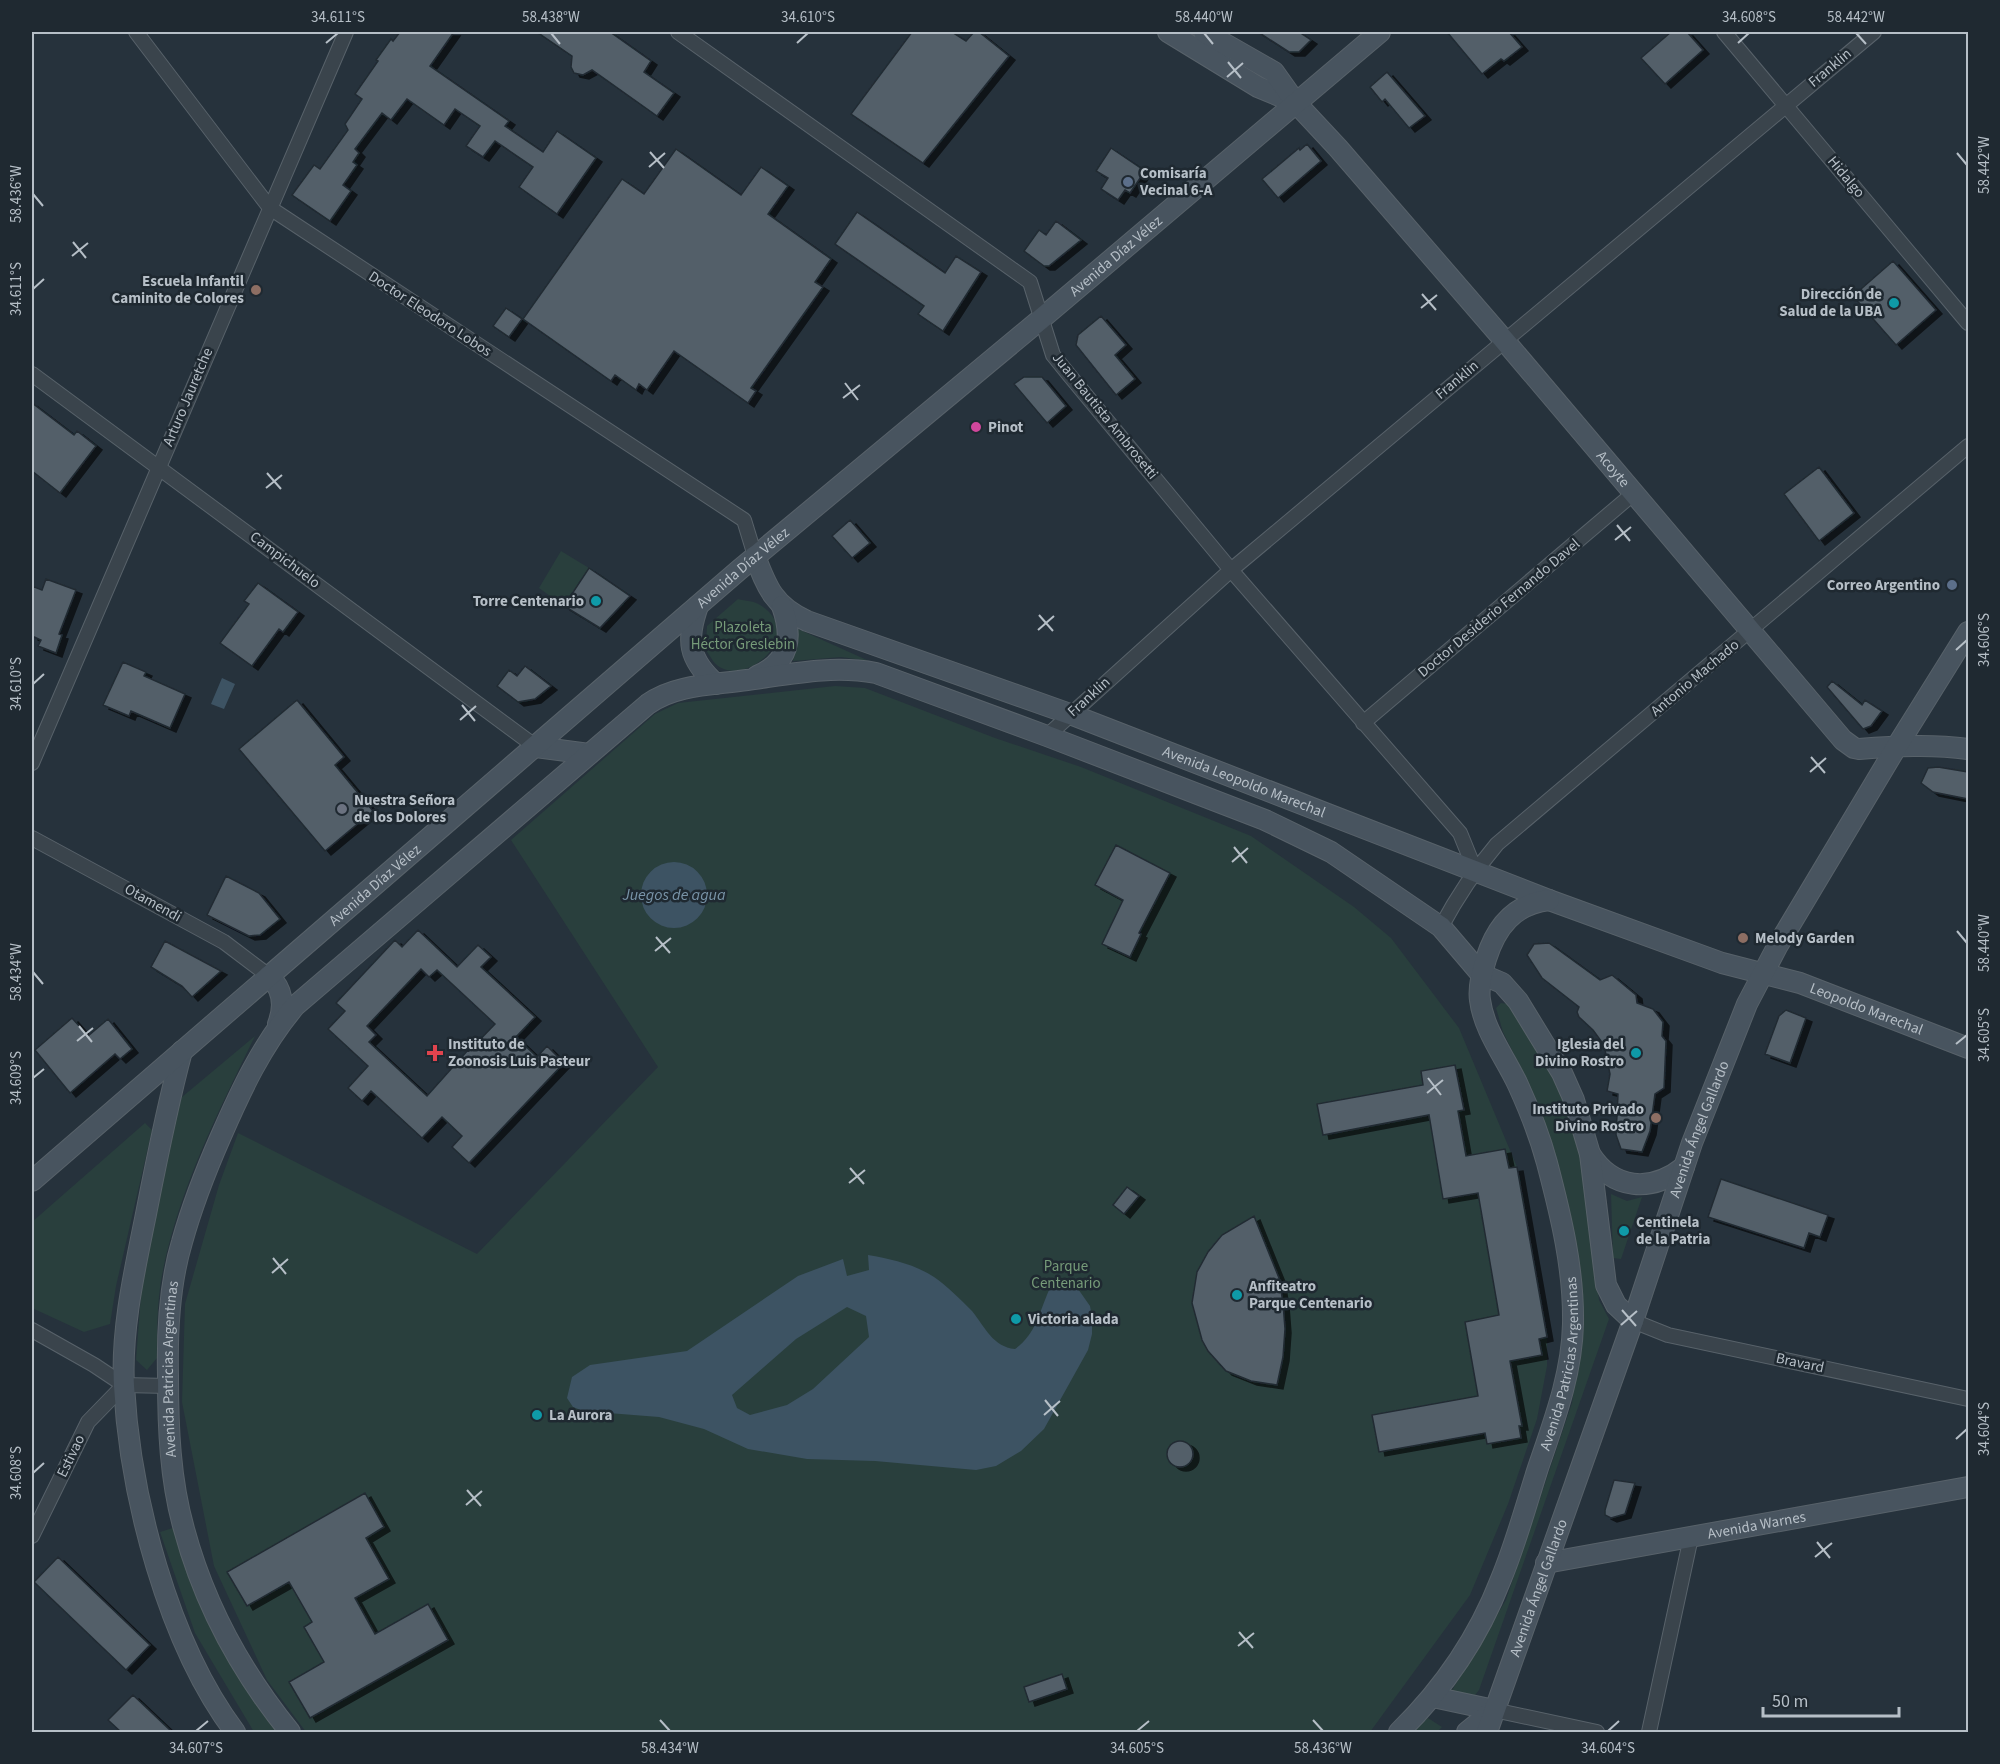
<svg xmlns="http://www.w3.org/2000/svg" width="2000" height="1764" viewBox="0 0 2000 1764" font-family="'Source Sans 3',sans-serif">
	<defs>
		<filter id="shadow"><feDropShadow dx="6" dy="4" stdDeviation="0" flood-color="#0009"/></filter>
	</defs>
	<rect width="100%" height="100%" fill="#26323c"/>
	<path fill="#293f3d" d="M561 551 589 568 564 606 539 588Z
		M738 599C745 601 755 601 760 605 810 636 739 694 713 661 711 657 707 653 706 649 705 642 707 633 707 626Z
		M798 629 869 661 841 657 793 661Z
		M835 686 865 688 995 738 1081 767 1251 836 1354 907 1391 938 1459 1028 1517 1167 1547 1337V1366L1537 1419 1508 1504 1470 1595 1370 1732H306L267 1680 214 1566 182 1402 185 1304 219 1185 238 1133 477 1254 658 1067 511 840 655 714 678 703Z
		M1501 1003 1508 1004C1536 1039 1565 1096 1576 1140 1588 1191 1592 1247 1599 1300L1609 1319 1479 1690 1475 1695 1451 1692 1506 1600 1572 1403 1581 1336 1549 1144 1532 1091 1503 1032 1496 1008Z
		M255 1036C218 1112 178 1191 162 1275 157 1302 157 1330 157 1358L147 1370 136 1360 142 1281 174 1118 182 1097Z
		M145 1123 152 1130 116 1286 110 1324 84 1332 32 1308V1222Z
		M1611 1194 1627 1201 1642 1197 1621 1259 1613 1258Z
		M176 1527 211 1623 264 1715 279 1732H254L195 1633 160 1532Z
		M1428 1718 1442 1727 1437 1732H1412Z"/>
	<path fill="#3d5363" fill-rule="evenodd" d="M222 678 235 684 224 709 211 704Z
		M641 895a33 33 0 1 1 66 0a33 33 0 1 1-66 0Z
		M868 1255C891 1259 914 1264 934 1277 947 1286 961 1300 972 1311 985 1327 993 1347 1015 1349 1036 1334 1039 1313 1049 1290L1059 1285 1076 1286 1090 1306 1092 1317V1334L1088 1350 1044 1429 1021 1451 996 1466 976 1470 875 1461 807 1459 748 1449 704 1429 659 1417 583 1411 573 1407 567 1398 572 1377 590 1365 687 1351 798 1276 843 1259 847 1276 869 1270ZM847 1307 866 1316 869 1337 813 1389 787 1405 750 1415 737 1408 732 1395 796 1339Z"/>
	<path fill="#525f69" stroke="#212b33" stroke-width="1.5" fill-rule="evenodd" filter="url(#shadow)" d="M400 32H454L430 66 509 121 505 126 543 152 557 131 596 158 557 214 519 187 533 167 495 141 483 157 466 146 480 126 455 109 444 125 407 99 391 120 382 113 355 149 359 153 353 162 357 165 343 185 351 191 330 221 292 195 314 165 320 169 348 130 345 124 362 99 355 94 378 61 376 60 391 39 393 41Z
		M537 32H610L651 61 644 72 674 93 657 116 592 70 583 75 574 73 571 67 572 56Z
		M912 32H952L966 41 974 32H979L1009 56 923 163 851 114Z
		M1258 32H1299L1311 40 1299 52H1289Z
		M1447 32H1509L1522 47 1504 61 1501 59 1482 74Z
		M1671 32H1687L1703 50 1665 84 1641 58Z
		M1387 72 1425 116 1409 128 1385 99 1382 102 1370 87Z
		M1307 144 1321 161 1278 198 1262 179 1299 148 1300 150Z
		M1111 148 1145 171 1130 193 1125 190 1118 200 1101 189 1108 178 1096 171Z
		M676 149 741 195 761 167 788 186 768 214 831 259 815 282 823 287 751 388 756 391 748 403 674 351 647 390 639 384 636 390 615 375 611 381 523 319 622 179 644 194Z
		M857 212 945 273 956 256 981 272 943 331 918 314 924 306 835 244Z
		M1056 221 1081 240 1049 266H1044L1024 251 1039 230 1046 235Z
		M1893 261 1936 310 1896 345 1853 296Z
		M506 308 522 319 509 337 493 326Z
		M1101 316 1126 345 1115 355 1135 379 1116 395 1076 345 1078 335Z
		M1024 377H1042L1066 406 1047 423 1014 384Z
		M32 403 74 435 77 431 96 446 60 493 32 471Z
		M1819 467 1854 513 1819 541 1784 494Z
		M850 520 870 543 852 558 832 536Z
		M589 568 630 596 600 628 564 606Z
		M46 579 76 590 59 634 62 635 56 653 38 646 41 640 32 636V586L42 590Z
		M258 583 298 612 283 632 279 629 252 666 220 643 249 604 244 601Z
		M123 662 146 672 144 676 185 694 170 728 131 711 129 716 103 705Z
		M525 666 551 686 535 699 518 702 497 686 509 670 517 676Z
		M1832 681 1862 705 1865 700 1882 711 1871 726 1863 729 1827 687Z
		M297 700 344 757 335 765 373 811 325 851 239 749Z
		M1938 767 1968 772V799L1933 792 1921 783 1928 768Z
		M1116 845 1170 873 1139 933 1141 934 1130 957 1102 944 1123 900 1095 885Z
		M226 876 259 893 280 919 260 935 249 936 207 915Z
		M418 930 457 967 478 945 491 957 481 967 535 1017 516 1037 537 1057 547 1046 564 1063 469 1163 452 1147 462 1136 442 1117 422 1138 371 1091 362 1101 348 1088 368 1066 328 1029 345 1011 336 1003 395 940 402 947ZM421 969 429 977 437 970 495 1024 469 1051 468 1050 427 1096 369 1042 376 1035 367 1026Z
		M165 941 221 971 192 997 182 986 151 967Z
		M1549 943 1600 980 1612 975 1636 995 1637 1003 1653 1009 1663 1022 1662 1036 1666 1041 1664 1088 1655 1094 1650 1131 1642 1152 1621 1149 1616 1135 1618 1094 1607 1091 1610 1074 1604 1045 1593 1030 1579 1017 1577 1012 1579 1007 1542 978 1527 955 1534 944Z
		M1786 1010 1806 1018 1790 1063 1765 1054 1779 1016Z
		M72 1018 88 1036 108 1019 132 1049 120 1059 115 1054 70 1093 35 1050Z
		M1455 1065 1464 1110 1458 1111 1466 1156 1505 1149 1509 1168 1517 1167 1547 1337 1539 1339 1542 1355 1510 1361 1522 1426H1519L1521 1438 1487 1444 1485 1433 1379 1452 1372 1415 1478 1396 1465 1322 1499 1315 1478 1193 1443 1199 1429 1115 1323 1135 1317 1104 1423 1085 1421 1071Z
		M1721 1179 1828 1215 1820 1237 1809 1233 1804 1248 1708 1217Z
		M1127 1187 1139 1196 1124 1214 1113 1205Z
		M1254 1216 1279 1278 1283 1303 1285 1329 1283 1357 1277 1385 1251 1381 1226 1371 1208 1351 1202 1340 1192 1303 1197 1272 1208 1252 1222 1235Z
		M1167 1454a13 13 0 1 1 26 0a13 13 0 1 1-26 0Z
		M1614 1480 1635 1483 1625 1514 1611 1518 1605 1515V1510Z
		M365 1493 384 1527 366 1538 389 1579 355 1598 375 1634 428 1604 448 1640 310 1718 289 1682 324 1662 304 1627 312 1622 289 1582 247 1606 227 1572Z
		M58 1557 150 1645 126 1670 34 1582Z
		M1062 1674 1067 1689 1029 1702 1024 1687Z
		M133 1695 172 1732H121L108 1720Z"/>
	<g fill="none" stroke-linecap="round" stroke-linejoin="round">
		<g stroke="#58626a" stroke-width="16">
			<path id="street" d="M136 32 270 208 744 520 755 556
				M678 32 1030 282 1053 355 1070 376 1231 570 1460 833 1475 870
				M1724 32 1968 323
				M32 374 536 747
				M1363 723 1634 493
				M1047 736 1231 570 1874 32
				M32 763 346 32
				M32 838 224 942 269 976
				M1441 927C1457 897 1475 870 1497 844L1968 446
				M1633 1321 1668 1335 1968 1399
				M32 1330 94 1365 124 1385 168 1386
				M32 1536 88 1422 124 1385
				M1494 1710 1597 1732
				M1649 1732 1691 1537"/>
		</g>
		<g stroke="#58626a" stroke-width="22">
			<g id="secondary">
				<path d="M1168 32 1258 87 1296 103"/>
				<path id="s1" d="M1204 32 1274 72 1296 103 1338 148 1504 340 1843 740 1854 748 1859 749C1896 746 1932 744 1968 749"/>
				<path id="s2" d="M755 556C767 588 774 606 807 621L1070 714 1549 900 1722 963 1800 983 1968 1048"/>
				<path d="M698 606C686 640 688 659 716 684"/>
				<path d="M757 676C790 662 793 637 782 606"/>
				<path d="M536 747 589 754"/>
				<path d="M269 976C283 989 285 1006 278 1024"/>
				<path d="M182 1051C167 1106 156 1163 145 1219 134 1273 121 1331 124 1386 130 1496 168 1643 235 1732"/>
				<path d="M1590 1154C1613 1190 1651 1193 1684 1167"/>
				<path id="s3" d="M32 1181 739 570 1041 319 1380 32"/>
				<path id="s4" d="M1546 1563 1968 1487"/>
				<path d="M1433 1697 1494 1710"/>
				<path id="s5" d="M290 1732C242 1673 204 1603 184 1529 170 1480 168 1427 168 1376 167 1331 169 1285 182 1242 192 1206 206 1170 221 1136 241 1090 262 1045 295 1006L648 704C676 684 714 685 747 680 791 674 832 665 876 673L1047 736 1265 820 1331 852 1441 927 1481 974 1502 983 1518 1001 1562 1073 1574 1100 1590 1154 1606 1285 1616 1305 1633 1321"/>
				<path id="s6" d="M1399 1732C1443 1689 1479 1636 1501 1579 1516 1543 1526 1505 1538 1468 1554 1421 1572 1374 1573 1324 1574 1269 1561 1216 1547 1163 1540 1137 1529 1109 1518 1085 1505 1057 1484 1031 1480 1000 1478 987 1482 972 1486 959 1496 927 1514 904 1549 900"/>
				<path d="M1467 1732 1494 1710"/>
				<path id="s7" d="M1487 1732 1633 1321 1692 1143 1747 1004 1778 945 1897 746 1968 632"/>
			</g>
		</g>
		<use href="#street" stroke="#3a444c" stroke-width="14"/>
		<use href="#secondary" stroke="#48545f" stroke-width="20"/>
	</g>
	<path fill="none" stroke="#b6bfc7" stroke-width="2" d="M551 33 560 44M1204 33 1213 44M1856 33 1866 44M326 43 338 33M797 43 808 33M1738 43 1749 33M1228 62 1241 78M1227 77 1243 63M650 152 664 168M1957 153 1967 165M649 167 665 153M33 194 43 206M73 242 86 258M72 256 88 243M33 289 44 279M1422 294 1436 310M1421 308 1437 295M845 383 858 400M843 398 860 385M267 473 281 489M266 488 282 475M1617 525 1630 541M1615 540 1631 527M1039 615 1053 631M1038 630 1054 616M1956 650 1967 640M33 684 44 674M462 705 475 721M460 720 476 706M1811 757 1825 773M1810 772 1826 758M1234 847 1247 863M1232 862 1248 848M1957 931 1967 943M656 937 670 953M655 951 671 938M33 972 43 984M79 1026 92 1042M77 1041 93 1028M1956 1044 1967 1035M33 1078 44 1069M1428 1078 1441 1095M1427 1093 1443 1080M850 1168 864 1184M849 1183 865 1170M273 1258 286 1274M272 1273 288 1259M1622 1310 1636 1326M1621 1325 1637 1311M1045 1400 1058 1416M1044 1415 1060 1401M1956 1439 1967 1429M33 1473 44 1463M467 1490 481 1506M466 1505 482 1491M1817 1542 1830 1558M1815 1557 1832 1543M1239 1632 1253 1648M1238 1646 1254 1633M660 1720 670 1731M1313 1720 1323 1731M196 1731 208 1721M1137 1731 1149 1721M1608 1731 1619 1721"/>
	<g fill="#5c6f8a" stroke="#1f2931" stroke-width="2">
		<circle cx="1128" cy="182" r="6"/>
		<circle cx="1952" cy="585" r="6"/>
	</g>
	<g fill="#8d6e63" stroke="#1f2931" stroke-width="2">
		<circle cx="256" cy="290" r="6"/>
		<circle cx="1743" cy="938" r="6"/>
		<circle cx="1656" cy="1118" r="6"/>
	</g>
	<g fill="#0f9aa8" stroke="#1f2931" stroke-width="2">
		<circle cx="1894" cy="303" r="6"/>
		<circle cx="596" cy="601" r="6"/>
		<circle cx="1636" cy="1053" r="6"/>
		<circle cx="1624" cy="1231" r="6"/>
		<circle cx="1237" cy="1295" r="6"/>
		<circle cx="1016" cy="1319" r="6"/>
		<circle cx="537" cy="1415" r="6"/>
	</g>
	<circle fill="#d1479c" stroke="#1f2931" stroke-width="2" cx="976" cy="427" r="6"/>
	<circle fill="#6b7280" stroke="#1f2931" stroke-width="2" cx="342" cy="809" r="6"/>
	<path fill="#e0444e" stroke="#1f2931" stroke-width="2" d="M432 1044h6v6h6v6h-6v6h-6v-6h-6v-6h6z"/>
	<g text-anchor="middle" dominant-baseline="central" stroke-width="5" stroke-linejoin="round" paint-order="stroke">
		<g font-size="15" fill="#b6bfc7" stroke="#1f2931">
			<text transform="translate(1830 68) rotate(-40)">Franklin</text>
			<text transform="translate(1846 177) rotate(50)">Hidalgo</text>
			<text stroke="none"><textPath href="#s3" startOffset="1425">Avenida Díaz Vélez</textPath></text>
			<text transform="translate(430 314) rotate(33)">Doctor Eleodoro Lobos</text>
			<text transform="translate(1457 380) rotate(-40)">Franklin</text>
			<text transform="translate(188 397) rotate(-67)">Arturo Jauretche</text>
			<text transform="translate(1105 416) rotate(51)">Juan Bautista Ambrosetti</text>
			<text stroke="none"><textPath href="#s1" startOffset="603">Acoyte</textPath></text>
			<text transform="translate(285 560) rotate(37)">Campichuelo</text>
			<text stroke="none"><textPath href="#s3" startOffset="939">Avenida Díaz Vélez</textPath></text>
			<text transform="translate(1499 608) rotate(-40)">Doctor Desiderio Fernando Davel</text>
			<text transform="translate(1695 678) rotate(-40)">Antonio Machado</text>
			<text transform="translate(1089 697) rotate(-42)">Franklin</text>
			<text stroke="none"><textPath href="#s2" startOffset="552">Avenida Leopoldo Marechal</textPath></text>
			<text stroke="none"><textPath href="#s3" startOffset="453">Avenida Díaz Vélez</textPath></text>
			<text transform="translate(153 903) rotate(29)">Otamendi</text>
			<text stroke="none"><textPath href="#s2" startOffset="1215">Leopoldo Marechal</textPath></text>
			<text stroke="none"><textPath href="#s7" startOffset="639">Avenida Ángel Gallardo</textPath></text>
			<text transform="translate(1800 1363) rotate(12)">Bravard</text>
			<text stroke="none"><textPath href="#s6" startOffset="410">Avenida Patricias Argentinas</textPath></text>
			<text stroke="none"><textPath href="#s5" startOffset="392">Avenida Patricias Argentinas</textPath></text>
			<text transform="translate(71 1456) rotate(-64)">Estivao</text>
			<text stroke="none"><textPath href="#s4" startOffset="214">Avenida Warnes</textPath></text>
			<text stroke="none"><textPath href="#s7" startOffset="153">Avenida Ángel Gallardo</textPath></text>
		</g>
		<g font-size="15" font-weight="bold" fill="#b6bfc7" stroke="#1f2931" text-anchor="start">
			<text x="1140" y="173">Comisaría<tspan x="1140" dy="17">Vecinal 6-A</tspan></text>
			<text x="244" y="281" text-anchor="end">Escuela Infantil<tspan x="244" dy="17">Caminito de Colores</tspan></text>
			<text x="1882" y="294" text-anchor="end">Dirección de<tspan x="1882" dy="17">Salud de la UBA</tspan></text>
			<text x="988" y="427">Pinot</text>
			<text x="1940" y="585" text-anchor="end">Correo Argentino</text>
			<text x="584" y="601" text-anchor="end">Torre Centenario</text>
			<text x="354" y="800">Nuestra Señora<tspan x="354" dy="17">de los Dolores</tspan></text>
			<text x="1755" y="938">Melody Garden</text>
			<text x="448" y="1044">Instituto de<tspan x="448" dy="17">Zoonosis Luis Pasteur</tspan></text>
			<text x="1624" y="1044" text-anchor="end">Iglesia del<tspan x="1624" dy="17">Divino Rostro</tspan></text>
			<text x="1644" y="1109" text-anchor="end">Instituto Privado<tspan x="1644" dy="17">Divino Rostro</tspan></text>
			<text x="1636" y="1222">Centinela<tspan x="1636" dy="17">de la Patria</tspan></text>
			<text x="1249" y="1286">Anfiteatro<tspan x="1249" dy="17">Parque Centenario</tspan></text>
			<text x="1028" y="1319">Victoria alada</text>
			<text x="549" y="1415">La Aurora</text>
		</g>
		<g font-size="15" fill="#769b79" stroke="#1f2931">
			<text x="743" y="627">Plazoleta<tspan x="743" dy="17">Héctor Greslebin</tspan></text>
			<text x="1066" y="1266">Parque<tspan x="1066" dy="17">Centenario</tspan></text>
		</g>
		<g font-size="16" font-style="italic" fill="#7994a8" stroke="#1f2931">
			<text x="674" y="895">Juegos de agua</text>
		</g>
	</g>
	<rect width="2000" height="1764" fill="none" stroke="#1f2931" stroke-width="66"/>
	<path d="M1763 1707v9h136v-9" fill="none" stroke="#b6bfc7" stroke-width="3"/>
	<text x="1772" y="1707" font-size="18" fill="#b6bfc7" stroke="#1f2931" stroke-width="4.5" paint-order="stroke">50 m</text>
	<rect x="33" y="33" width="1934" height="1698" fill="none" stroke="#b6bfc7" stroke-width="2"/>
	<g font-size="15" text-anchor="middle" fill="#b6bfc7">
		<text x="338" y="22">34.611°S</text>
		<text x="551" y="22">58.438°W</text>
		<text x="808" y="22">34.610°S</text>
		<text x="1204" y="22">58.440°W</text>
		<text x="1749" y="22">34.608°S</text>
		<text x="1856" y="22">58.442°W</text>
		<text transform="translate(1984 165) rotate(-90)" y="5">58.442°W</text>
		<text transform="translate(16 194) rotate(-90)" y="5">58.436°W</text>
		<text transform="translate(16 289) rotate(-90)" y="5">34.611°S</text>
		<text transform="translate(1984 640) rotate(-90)" y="5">34.606°S</text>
		<text transform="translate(16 684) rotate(-90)" y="5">34.610°S</text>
		<text transform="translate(1984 943) rotate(-90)" y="5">58.440°W</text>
		<text transform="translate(16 972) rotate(-90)" y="5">58.434°W</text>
		<text transform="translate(1984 1035) rotate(-90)" y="5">34.605°S</text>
		<text transform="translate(16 1078) rotate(-90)" y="5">34.609°S</text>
		<text transform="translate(1984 1429) rotate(-90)" y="5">34.604°S</text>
		<text transform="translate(16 1473) rotate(-90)" y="5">34.608°S</text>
		<text x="196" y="1753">34.607°S</text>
		<text x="670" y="1753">58.434°W</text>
		<text x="1137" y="1753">34.605°S</text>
		<text x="1323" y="1753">58.436°W</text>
		<text x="1608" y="1753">34.604°S</text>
	</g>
</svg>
